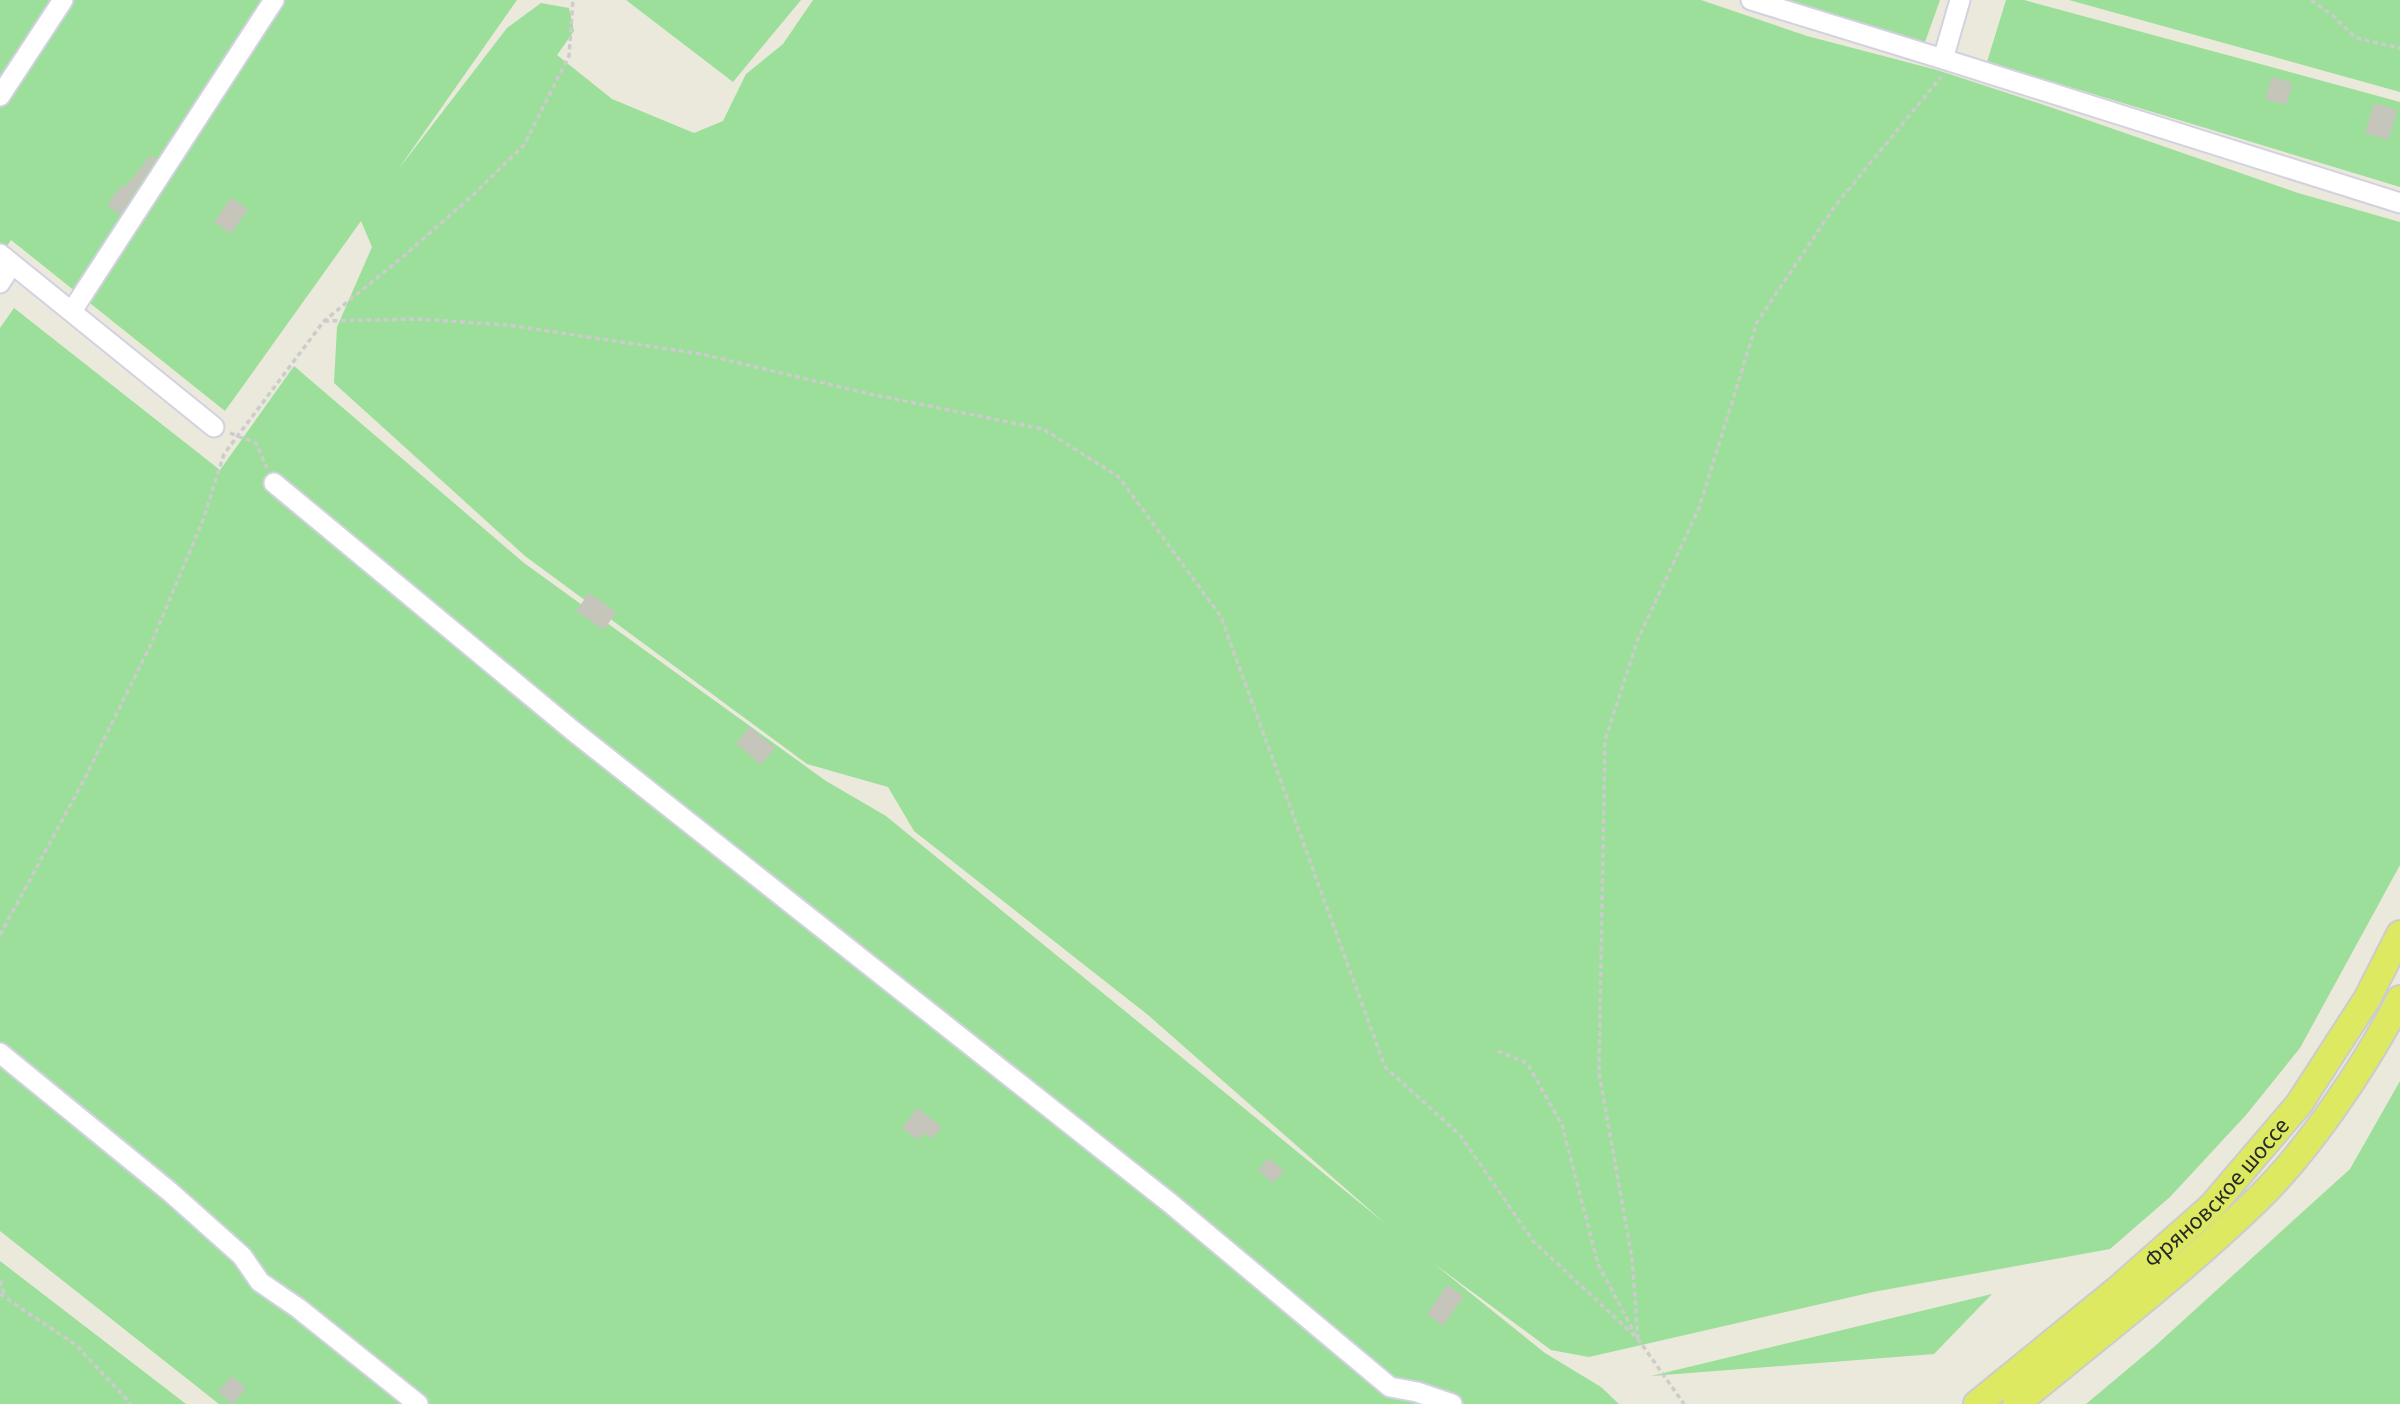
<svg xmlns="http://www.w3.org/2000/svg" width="2400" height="1404" viewBox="0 0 2400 1404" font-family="'Source Sans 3',sans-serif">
	<rect width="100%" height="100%" fill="#ebe9db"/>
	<path fill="#9bdf9a" d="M0 0H517L397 171 507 28 541 3 569 8 574 31 557 55 612 99 694 133 723 121 746 74 783 44 813 0H1701L1807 36 1937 70 2047 106 2298 193 2400 222V865L2300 1048 2246 1115 2170 1197 2110 1249 1873 1292 1589 1357 1551 1350 1433 1263 1545 1353 1601 1387 1619 1404H219L0 1231V328L14 308 220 470 294 366 524 563 826 781 886 816 1387 1225 1148 1015 914 831 888 787 807 764 525 556 334 383 337 327 372 247 361 221 225 411 11 240 0 256Z
		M626 0H801L733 82Z
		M1780 0H1940L1924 45Z
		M2006 0H2024L2400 102V187L1987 62Z
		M2069 0H2400V92Z
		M2400 1081V1404H2086L2154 1347 2350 1169Z
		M0 1261 186 1404H0Z
		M1992 1294 1934 1354 1651 1376Z"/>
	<path fill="#c6c5bb" d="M2272 77 2293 83 2286 105 2265 99Z
		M2374 103 2397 110 2388 140 2365 133Z
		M151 155 156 159 120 215 107 205 122 185 125 187Z
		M231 198 248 209 231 234 214 222Z
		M589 593 616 612 604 630 576 611Z
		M750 727 775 748 761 765 736 743Z
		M917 1108 942 1127 932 1139 924 1133 918 1140 902 1128Z
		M1269 1158 1284 1171 1273 1183 1258 1170Z
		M1447 1285 1464 1296 1443 1326 1427 1314Z
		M232 1376 246 1388 233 1404 218 1392Z"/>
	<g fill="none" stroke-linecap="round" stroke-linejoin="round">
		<g stroke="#d3d1e1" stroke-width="23">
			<path id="minor" d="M1751 0 1943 59
				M1960 0 1943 59 2400 203
				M0 96 63 0
				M0 254 214 427
				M0 283 12 264
				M72 311 274 0
				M274 483 572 730 1170 1203 1390 1387 1417 1392 1452 1404
				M0 1053 169 1191 242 1256 260 1282 298 1308 418 1404"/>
		</g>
		<g stroke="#ccc" stroke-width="30">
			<g id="major">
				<path id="s1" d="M1977 1404 2117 1290 2212 1206 2299 1104 2367 999 2400 934"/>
				<path d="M2016 1404C2098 1336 2183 1272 2259 1198 2311 1147 2367 1063 2400 999"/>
			</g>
		</g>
		<path stroke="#ccc" stroke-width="3.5" stroke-dasharray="5 3.5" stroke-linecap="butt" d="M2311 0 2332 15 2356 38 2400 48
			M324 321 417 319 508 325 701 354 870 394 1043 429 1119 477 1221 617 1385 1067 1460 1135 1533 1241 1638 1339 1684 1404
			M230 433 256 443 267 468
			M0 935 85 778 151 644 203 520 224 454 324 321 405 255 473 195 524 145 569 56 573 0
			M1498 1051 1527 1063 1562 1125 1598 1264 1635 1334
			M0 1281 5 1296
			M0 1294 76 1345 131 1404
			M1638 1339 1632 1258 1599 1073 1605 740 1638 639 1699 508 1757 322 1835 206 1941 77"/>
		<use href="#minor" stroke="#fff" stroke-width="19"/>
		<use href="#major" stroke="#ddea61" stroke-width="26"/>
	</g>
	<g text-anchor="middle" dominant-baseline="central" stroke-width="7" stroke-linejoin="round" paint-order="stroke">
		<g font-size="24" fill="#292929" stroke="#fff">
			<text stroke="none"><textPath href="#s1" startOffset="320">Фряновское шоссе</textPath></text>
		</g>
	</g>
</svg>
